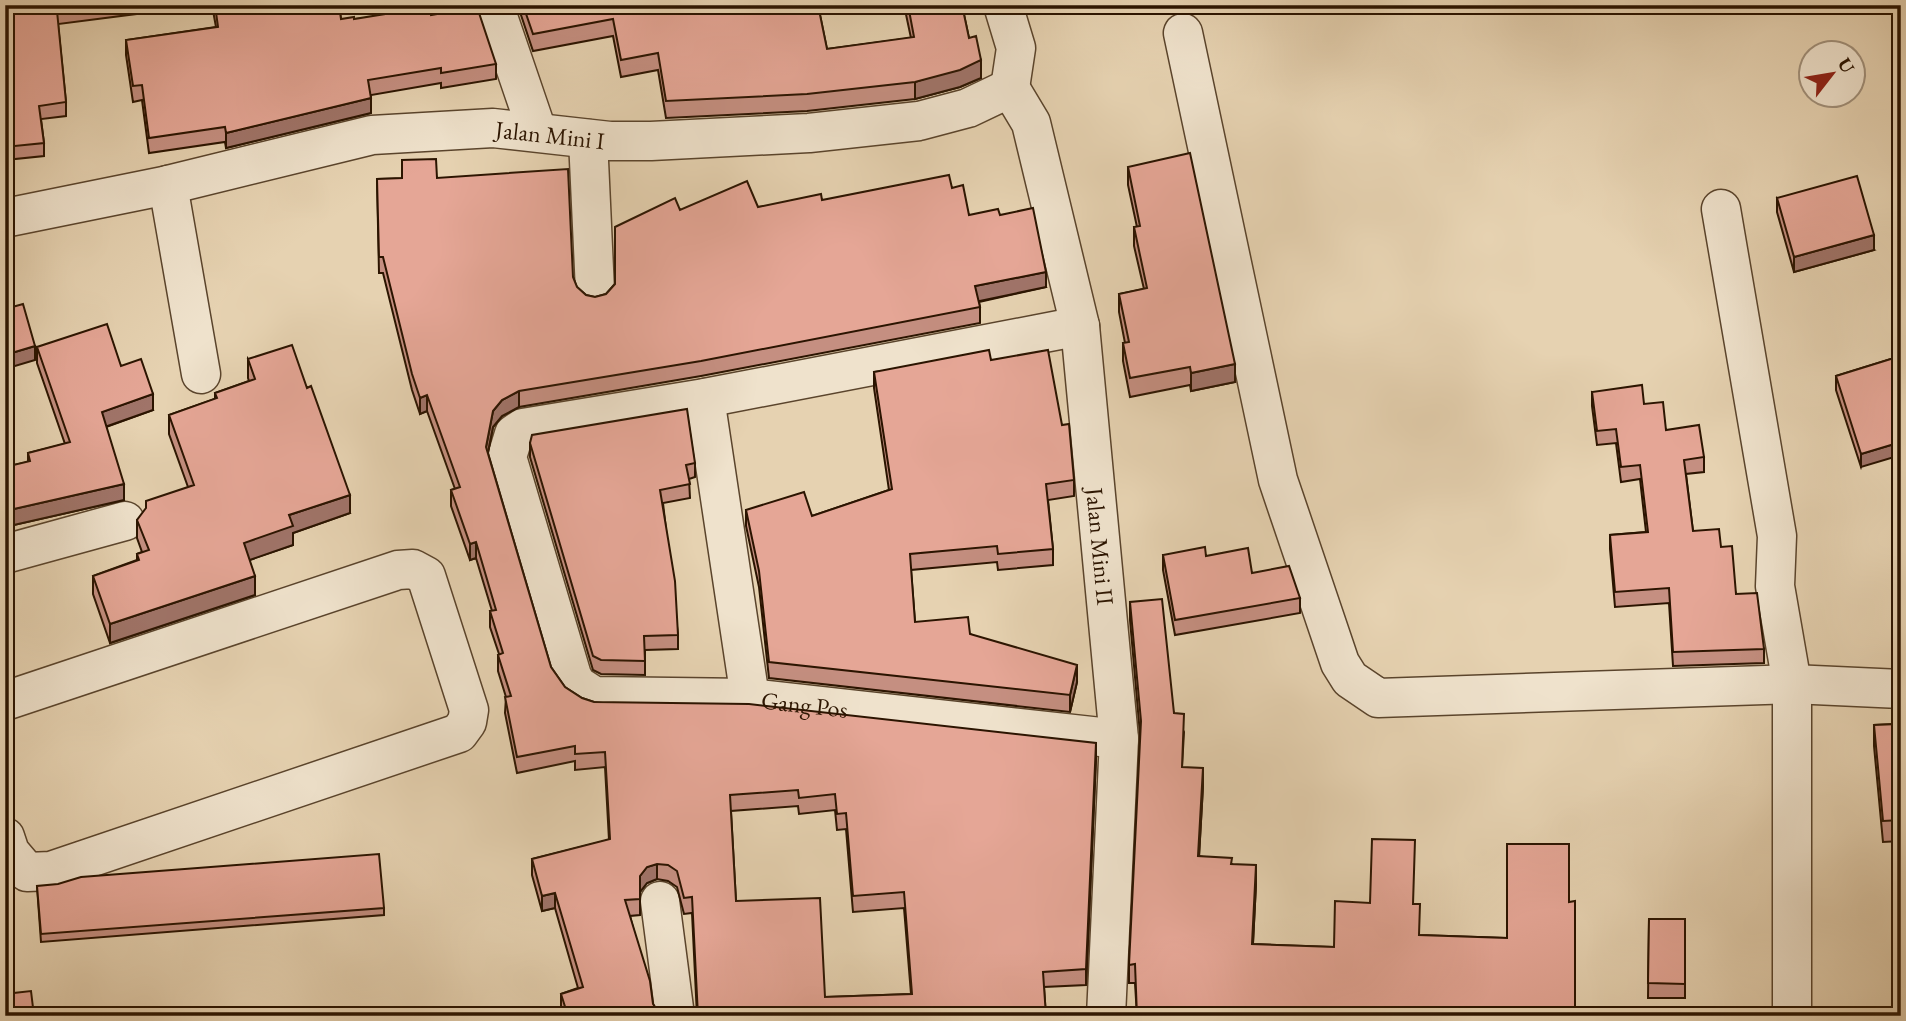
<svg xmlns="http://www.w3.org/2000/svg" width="1906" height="1021" viewBox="0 0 1906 1021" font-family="'EB Garamond',serif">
	<rect width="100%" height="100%" fill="#e6d2b1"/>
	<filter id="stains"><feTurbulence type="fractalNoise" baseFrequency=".00286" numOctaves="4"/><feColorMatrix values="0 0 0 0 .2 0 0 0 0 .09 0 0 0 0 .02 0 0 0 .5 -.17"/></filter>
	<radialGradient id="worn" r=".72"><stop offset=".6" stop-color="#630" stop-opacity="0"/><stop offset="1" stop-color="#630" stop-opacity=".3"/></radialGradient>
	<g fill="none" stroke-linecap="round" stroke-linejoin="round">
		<g stroke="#5a442c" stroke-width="41">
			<g id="minor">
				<path d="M494 5 537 131"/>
				<path d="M1003 5 1016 48 1010 88"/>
				<path d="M1183 33 1278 480 1340 663 1350 679 1378 698 1792 684 1901 689"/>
				<path id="s1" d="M1010 88 1031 123 1080 326 1119 739 1106 1016"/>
				<path d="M588 139 595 291"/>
				<path d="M168 185 201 374"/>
				<path d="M1721 209 1777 536 1775 586 1792 684V1016"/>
				<path id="s2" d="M5 218 168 185 372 135 493 128 610 141H651L809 133 919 121 968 108 1010 88"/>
				<path id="s3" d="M1080 326 705 398 523 428 514 434 507 457 572 676 577 685 594 696 750 698 1119 739"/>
				<path d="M705 398 750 698"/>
				<path d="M5 554 125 521"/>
				<path d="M5 701 398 570 413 569 426 576 469 710 467 722 459 733 51 871 27 872 10 852 5 837"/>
				<path d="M660 901 675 1016"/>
			</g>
		</g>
		<use href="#minor" stroke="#efe2cc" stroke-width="38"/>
	</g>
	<path fill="#c58f81" stroke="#2b1400" stroke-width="2" fill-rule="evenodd" d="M5 5H136V14L58 24 66 102V116L41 119 44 143V156L6 160 7 176H5Z
		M212 5H339L341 19H354L431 15 496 64V79L441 88V83L371 95V113L226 148 225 142 149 153 142 100 133 102 126 55V40L216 27Z
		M521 5H818L827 49 911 38 904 5H962L969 38 981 78 960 87 915 99 807 111 666 118 658 70 621 77 613 36 533 51 521 15Z
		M1128 167 1235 382 1191 391 1190 385 1130 397 1123 361V343H1125L1119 312V294L1144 289 1134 246V227H1137L1128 185Z
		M437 178 573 277 577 287 586 295 595 297 606 294 680 210 758 207 952 188 969 215H1000L1046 287 979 302 980 307V323L701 376 519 407 502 416 493 427 488 453 551 667 565 687 582 698 594 702 1096 758 1086 985 1044 987 1046 1016H697L692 913 684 914 677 887 668 881 657 879 647 883 640 892V915L630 916 653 1004 661 1016H563L561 1010V994L578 988 555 908 542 911 532 875V859L609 840 605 767 575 770V761L517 773 505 713 506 697 498 671V655L499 654 490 627V611H492L476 558 470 560 451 506V490L455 489 427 411 420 414 412 390 383 273H379L377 179ZM798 806 799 814 835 810 837 830 846 829 853 912 904 908 911 994 825 997 736 901 731 811Z
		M1777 198 1874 250 1794 272 1777 212Z
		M37 347 121 366 153 410 106 427 124 500 5 527V467L28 462V453L65 444 37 363Z
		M1894 358 1861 467 1836 390V376Z
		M248 359 350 513 293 533V545L249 560 255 595 110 643 93 594V576L137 560V554L142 552 137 538V520L188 487 169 434V415L215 399V393L249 381 248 378Z
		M991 360 1062 425 1074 480V496L1048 500 1053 549V565L998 570 997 562 911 570 915 622 970 634 1077 682 1070 712 769 678 759 587 746 526V510L812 516 889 490 874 388V372Z
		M1592 392 1644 404 1666 430 1704 457V472L1686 474 1693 531 1721 547 1736 594 1764 649V663L1673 666 1669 603 1615 607 1610 549V535L1646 532 1640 479 1621 482 1616 443 1597 445 1592 406Z
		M530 443 695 463V477L689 479 690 498 663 503 678 635V649L645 650V675L601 674 593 670 530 457Z
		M1163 555 1206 556 1300 598V613L1175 635 1163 570Z
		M1130 602 1174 713 1184 732 1182 767 1203 786 1199 856 1232 864 1256 884 1253 944 1334 947 1413 904 1419 935 1507 938 1569 902 1575 1016H1137L1135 983H1129V965L1140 734 1130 620Z
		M1901 704V841L1883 842 1874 746V725L1895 724V705Z
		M37 886 384 908V915L41 942Z
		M1649 919H1685V998H1648Z"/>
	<path fill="#a07469" stroke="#2b1400" stroke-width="2" d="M981 60V78L960 87 915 99V82Z
		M371 98V113L226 148V133Z
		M5 163H7V176H5Z
		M1874 235V250L1794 272V257Z
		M1046 272V287L975 302V286Z
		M35 346V360L5 369V355Z
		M1235 364V382L1191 391V373Z
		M519 391V407L502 416 493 427 486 462V447L493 411 502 400Z
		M153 394V410L102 428V412Z
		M427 395V411L420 414V398Z
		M1901 442V455L1861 467V454Z
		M124 484V500L5 527V511Z
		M350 495V513L293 533V545L244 562V543L289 515Z
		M476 542V558L470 560V544Z
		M255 576V595L110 643V624Z
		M1077 665V682L1070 712V695Z
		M1096 743V758L1086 985V969Z
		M1203 768V786L1198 875V856Z
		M657 864V879L647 883 640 892V915V876L647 867Z
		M1256 865V884L1252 962V944Z
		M555 893V908L542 911V896Z"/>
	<path fill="#e5a696" stroke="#2b1400" stroke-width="2" fill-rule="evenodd" d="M5 5H105L57 11 66 102 39 106 44 143 5 147Z
		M215 5H339L341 19 354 17V19L429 7 431 15 477 7 496 64 441 73V68L368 80 371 98 226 133 225 127 149 138 142 85 133 86 126 40 218 27Z
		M523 5H818L827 49 914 37 908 5H962L969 38 976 36 981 60 960 70 915 82 807 94 666 101 658 53 621 60 613 19 533 34Z
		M1190 153 1235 364 1191 373 1190 367 1130 378 1123 343 1129 342 1119 294 1147 288 1134 227 1140 226 1128 167Z
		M436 159 437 178 568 169 573 277 577 287 586 295 595 297 606 294 615 284V227L675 198 680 210 747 181 758 207 821 194 822 200 949 175 952 188 963 185 969 215 998 209 1000 215 1033 208 1046 272 975 286 980 307 701 361 519 391 502 400 493 411 486 447 551 667 565 687 582 698 594 702 749 704 1096 743 1086 969 1043 972 1046 1016H996V1014L965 1016H698L692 897 684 898 677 871 668 865 657 864 647 867 640 876V899L625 900 650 981 653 1004 661 1016H568L561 994 583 987 555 893 542 896 532 859 610 839 605 752 575 754V746L517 757 505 697 511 696 498 655 503 653 490 611 496 610 476 542 470 544 451 490 460 487 427 395 420 398 412 374 383 257H379L377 179 402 178V160ZM798 790 799 798 835 794 837 814 846 813 853 896 904 892 912 994 825 997 820 898 736 901 730 795Z
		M1857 176 1874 235 1794 257 1777 198Z
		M23 304 35 346 5 355V309Z
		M107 324 121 366 141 359 153 394 102 412 124 484 5 511V467L30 461 28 453 70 442 37 347Z
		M292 345 307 388 311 386 350 495 289 515 293 526 244 543 255 576 110 624 93 576 139 560 137 554 149 550 137 520 146 508V501L194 485 169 415 217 398 215 393 255 379 248 359Z
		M989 350 991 360 1048 350 1062 425 1069 424 1074 480 1046 484 1053 549 998 554 997 546 910 554 915 622 968 617 970 634 1077 665 1070 695 769 662 759 571 746 510 804 492 812 516 892 489 874 372Z
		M1894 358 1901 380V442L1861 454 1836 376Z
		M1642 385 1644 404 1663 402 1666 430 1699 425 1704 457 1684 460 1693 531 1719 529 1721 547 1732 546 1736 594 1757 593 1764 649 1673 652 1669 588 1615 592 1610 535 1648 532 1640 465 1621 467 1616 429 1597 431 1592 392Z
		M687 409 695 463 686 465 690 484 660 490 675 581 678 635 644 636 645 661 601 660 593 656 530 443 532 435Z
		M1205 547 1206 556 1248 548 1252 573 1289 566 1300 598 1175 620 1163 555Z
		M1162 599 1174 713 1184 714 1182 767 1203 768 1198 856 1232 858 1231 864 1256 865 1252 944 1334 947 1335 901 1370 903 1372 839 1415 840 1413 904H1420L1419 935 1507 938V844H1569V902L1575 901V1016H1137L1135 964 1129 965 1141 721 1130 602Z
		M1901 704V820L1883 821 1874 725 1897 724 1895 705Z
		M379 854 384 908 41 934 37 886 58 884 81 877Z
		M1649 919H1685V984L1648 983Z
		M31 991 34 1016H5V994Z"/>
	<g text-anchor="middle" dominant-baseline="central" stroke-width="6" stroke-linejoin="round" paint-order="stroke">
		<g font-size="24" fill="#2b1400" stroke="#efe2cc">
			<text stroke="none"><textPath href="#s2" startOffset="555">Jalan Mini I</textPath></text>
			<text stroke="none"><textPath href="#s1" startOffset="471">Jalan Mini II</textPath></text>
			<text stroke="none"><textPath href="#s3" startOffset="1071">Gang Pos</textPath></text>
		</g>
	</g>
	<rect width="1906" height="1021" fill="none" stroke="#e6d2b1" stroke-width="28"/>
	<rect x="7" y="7" width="1892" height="1007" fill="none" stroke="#2b1400" stroke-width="3.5"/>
	<rect x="14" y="14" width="1878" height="993" fill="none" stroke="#2b1400" stroke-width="2"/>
	<g transform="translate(1832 74) rotate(59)"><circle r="33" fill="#efe2cc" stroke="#a1907a" stroke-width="2"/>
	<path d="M0-5L12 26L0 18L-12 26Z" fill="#8f2418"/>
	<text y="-10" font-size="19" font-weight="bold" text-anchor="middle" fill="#2b1400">U</text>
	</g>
	<rect width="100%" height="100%" filter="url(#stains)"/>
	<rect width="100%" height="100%" fill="url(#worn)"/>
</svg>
